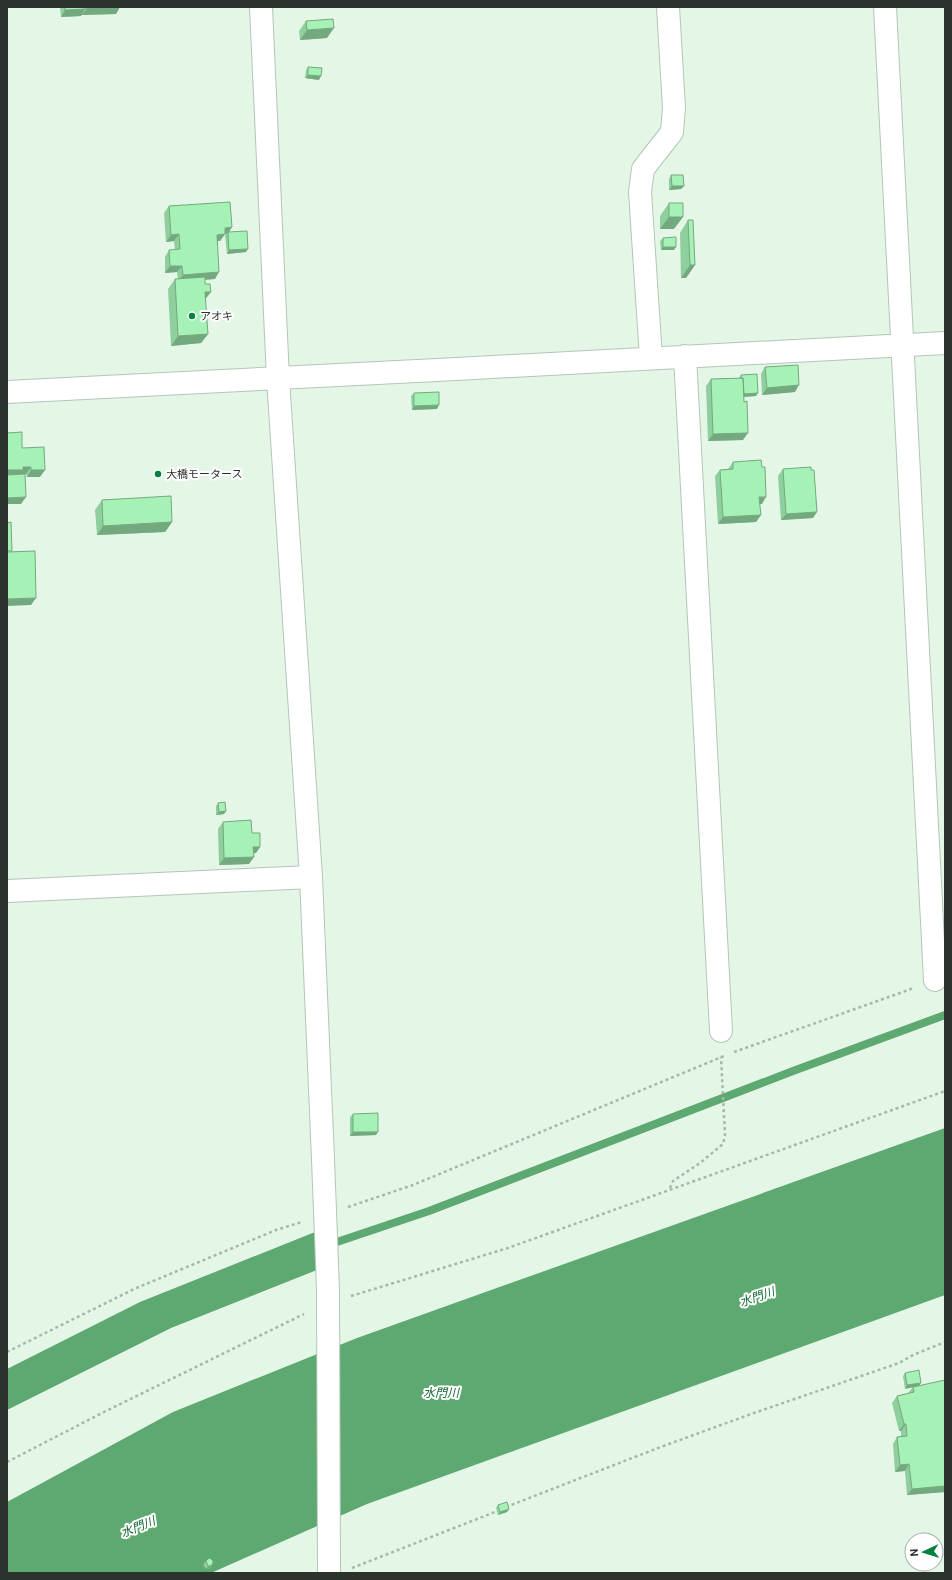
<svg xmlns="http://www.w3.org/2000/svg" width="952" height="1580" viewBox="0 0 952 1580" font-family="Roboto,'Noto Sans JP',sans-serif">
	<rect width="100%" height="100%" fill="#e4f7e7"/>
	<path fill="#5ea871" d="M945 1128V1295L367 1504 211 1573H7V1502L173 1412 357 1338Z
		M330 1226 332 1264 171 1328 7 1410V1369L140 1302Z"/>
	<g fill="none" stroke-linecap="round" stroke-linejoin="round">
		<path stroke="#5ea871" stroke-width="8" d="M328 1245 429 1211 793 1071 945 1015"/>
		<g stroke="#b3c6b7" stroke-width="24">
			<path id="minor" d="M261 7 278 379 311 877 323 1159
				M885 7 935 980
				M685 356 721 1031
				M651 358 640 192 643 169 672 132 674 108 668 7
				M7 392C320 377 632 359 945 343
				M7 891 311 877
				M328 1289 329 1573"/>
		</g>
		<path stroke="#a8b7aa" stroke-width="2.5" stroke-dasharray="3 3" stroke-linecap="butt" d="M734 1052 914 988
			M670 1188 673 1181 700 1163 723 1144 725 1135 721 1057
			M348 1207 413 1185 724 1056
			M351 1296 508 1248 945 1091
			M7 1352 134 1289 276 1230 302 1222
			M7 1462 104 1412 304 1314
			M506 1507 658 1448 754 1413 899 1363 913 1355 945 1342
			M352 1568 500 1510"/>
		<use href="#minor" stroke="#fff" stroke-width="22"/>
		<g stroke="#b3c6b7" stroke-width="24" stroke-linecap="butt">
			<path id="minor-bridge" d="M323 1159 328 1289"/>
		</g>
		<use href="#minor-bridge" stroke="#fff" stroke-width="22"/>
	</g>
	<path fill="#8ecf9d" d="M60 7H120L116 14 82 15V14L81 16 61 17Z
		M306 21 327 38 300 40 299 31Z
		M308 67 319 80 305 78 306 70Z
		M671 175 684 186 681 189 669 190V179Z
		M669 203 674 229H660V216Z
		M169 206 229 232 246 252 227 254 225 235 226 234H225L220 241H218L215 279 205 280V300L208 334 201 343 171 346 168 289 175 279H178L177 272 165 273V257L169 250H175L174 241 166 242 164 213Z
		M688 220 695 265 686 278H681L680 233Z
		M663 238 674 250H661L660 241Z
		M765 367 795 392 762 395 761 374Z
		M741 375 756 396 744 397 743 440 708 441 706 386 711 379 739 378Z
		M414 393 437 409 412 410 411 396Z
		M7 433 22 448 40 477H27L26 474H20L21 504H7Z
		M733 462 762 504H760L756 522 718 524 715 476 720 470 728 469Z
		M783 469 811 470 813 518 781 520 778 476Z
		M102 500 172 522 165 532 97 535 95 510Z
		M218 803 226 811 224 814 216 815V806Z
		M223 822 252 833 260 847 256 853H253L249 864 219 865 218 829Z
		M353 1114 376 1135 350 1136V1117Z
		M905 1373 919 1386 945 1380V1492L907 1495 905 1471 895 1472 893 1444 897 1437 901 1436V1431H899L892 1403 897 1396 908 1393 913 1387 905 1389 903 1376Z
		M498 1505 509 1509 507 1512 498 1515 496 1508Z
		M208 1559 211 1567 209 1569H206L203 1565Z"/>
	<path fill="#74a97f" d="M120 7 116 14 82 15 87 8Z
		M85 9 81 16 61 17 65 10Z
		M334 28 327 38 300 40 307 30Z
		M308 75 321 76 319 80 305 78Z
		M672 186H684L681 189 669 190Z
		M669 217H683L674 229H660Z
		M232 227 228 234V232L226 234H225L220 241H212L217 235 225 228Z
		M179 234 174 241 166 242 171 235Z
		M663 247H676L674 250H661Z
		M248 249 246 252 227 254 229 250Z
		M690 265H695L686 278H681Z
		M170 266H182L177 272 165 273Z
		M219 272 215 279 178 281 183 275Z
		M205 292H211L204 301Z
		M208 334 201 343 171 346 178 336Z
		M799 385 795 392 762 395 767 388Z
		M758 393 756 396 740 397 742 394Z
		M439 405 437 409 412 410 414 406Z
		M748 433 743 440 708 441 713 434Z
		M23 467H31L26 474H20L7 477V470Z
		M31 470H45L40 477H27Z
		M26 497 21 504H7V498Z
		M759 497H766L762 504H755Z
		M817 512 813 518 781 520 786 514Z
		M761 515 756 522 718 524 723 517Z
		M172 522 165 532 97 535 103 526Z
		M36 598 31 605 7 606V599Z
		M226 811 224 814 216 815 219 812Z
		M253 847H260L256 853 248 854Z
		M254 857 249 864 219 865 224 858Z
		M353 1132H378L376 1135 350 1136Z
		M921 1383 919 1386 905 1389 907 1385Z
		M904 1424H906L901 1431H899Z
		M909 1464 905 1471 895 1472 900 1465Z
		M945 1486V1492L907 1495 912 1489Z
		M509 1509 507 1512 498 1515 500 1512Z
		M213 1563 209 1569H206L208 1566Z"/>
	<path fill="#a5f1b6" stroke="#74a97f" d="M65 7H85V9L65 10Z
		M87 7H120L87 8Z
		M333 19 334 28 307 30 306 21Z
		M308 67 322 68 321 76 308 75Z
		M671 175H683L684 186H672Z
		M230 202 232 227 225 228V234L217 235 219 272 183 275 182 266H170L169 250 180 249 179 234 171 235 169 206Z
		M669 203H683V217H669Z
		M688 220H693L695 265H690Z
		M247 231 248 249 229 250 228 232Z
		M676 237V247H663V238Z
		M205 277V284H210L211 292H205L208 334 178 336 175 279Z
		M798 365 799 385 767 388 765 367Z
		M757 374 758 393 744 394 743 378H741V375Z
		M743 378 744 402 747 401 748 433 713 434 711 379Z
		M439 392V405L414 406V393Z
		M22 432V448L44 447 45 470H31V467H23V470H7V433Z
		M761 460 762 467H765L766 497H759L761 515 723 517 720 470 733 469V462Z
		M811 467V470H814L817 512 786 514 783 469Z
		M25 474 26 497 7 498V475Z
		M171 496 172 522 103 526 102 500Z
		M11 522 12 551H7V523Z
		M35 551 36 598 7 599V552Z
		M225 802 226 811 219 812 218 803Z
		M251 820 252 833H260V847H253L254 857 224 858 223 822Z
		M378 1113V1132H353V1114Z
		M919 1370 921 1383 907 1385 905 1373Z
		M945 1380V1486L912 1489 909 1464 900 1465 897 1437 907 1436 906 1424H904L897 1396 914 1392 913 1387Z
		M507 1502 509 1509 500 1512 498 1505Z
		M210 1558 213 1561V1563L211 1566H208L206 1561 208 1559Z"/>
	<g fill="#01823c" stroke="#fefefe" stroke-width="1.5">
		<circle cx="192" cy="316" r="4"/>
		<circle cx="158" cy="474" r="4"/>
	</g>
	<g text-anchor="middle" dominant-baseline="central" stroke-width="4" stroke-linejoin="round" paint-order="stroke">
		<g font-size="11" fill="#2b332c" stroke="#fefefe" text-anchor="start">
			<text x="200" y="316">アオキ</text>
			<text x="166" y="474">大橋モータース</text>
		</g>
		<g font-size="12" font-style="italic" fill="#166834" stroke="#fefefe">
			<text transform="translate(757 1297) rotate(-19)">水門川</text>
			<text x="441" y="1393">水門川</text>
			<text transform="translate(138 1527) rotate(-22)">水門川</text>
		</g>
	</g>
	<rect width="952" height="1580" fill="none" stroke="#2b332c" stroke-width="16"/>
	<g transform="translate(924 1552) rotate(266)"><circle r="19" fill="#fefefe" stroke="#aaadaa"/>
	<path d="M0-3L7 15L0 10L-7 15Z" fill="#01823c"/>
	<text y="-6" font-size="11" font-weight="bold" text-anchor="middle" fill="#2b332c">N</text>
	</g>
</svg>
